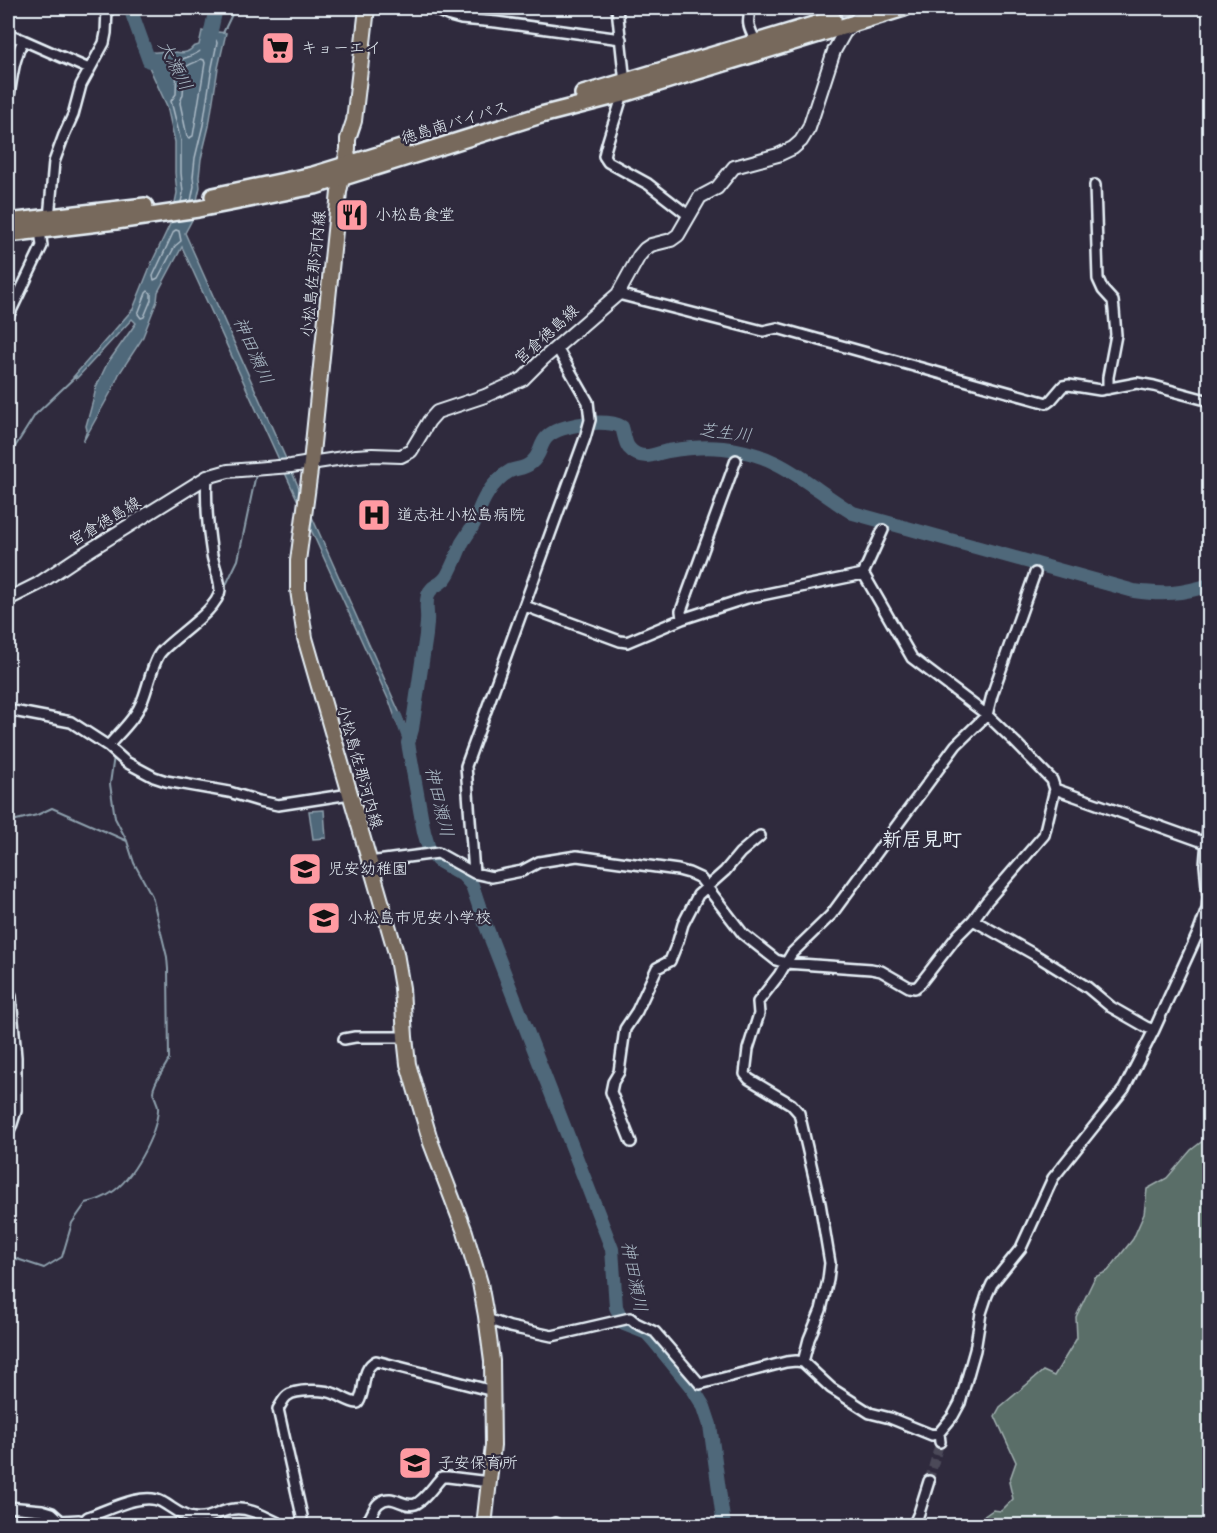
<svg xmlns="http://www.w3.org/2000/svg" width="1217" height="1533" viewBox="0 0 1217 1533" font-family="Kalam,'Klee One',sans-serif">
	<rect width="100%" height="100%" fill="#2f2a3d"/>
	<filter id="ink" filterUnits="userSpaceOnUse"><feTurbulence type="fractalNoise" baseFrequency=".0167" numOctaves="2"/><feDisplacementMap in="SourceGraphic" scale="12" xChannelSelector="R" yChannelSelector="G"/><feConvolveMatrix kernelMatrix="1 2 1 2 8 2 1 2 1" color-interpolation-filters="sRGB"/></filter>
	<g filter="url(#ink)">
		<path fill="#5a6e68" stroke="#a1b0b0" stroke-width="1.5" d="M1209 1136V1525H986V1524L983 1517 993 1510 1001 1511 1013 1499 1009 1482 1016 1462 995 1416 1000 1407 1043 1371 1054 1376 1077 1338 1076 1317 1095 1277 1108 1271 1133 1239 1144 1214 1147 1189 1167 1178 1191 1150Z"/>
		<path fill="#50687a" stroke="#8d9fac" stroke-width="1.5" d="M202 31 213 34 218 32 226 33 218 68 209 126 201 159 199 177 200 187 193 218 185 233 405 725 398 726 390 703 182 247 158 292 157 301 142 339 119 374 112 390 83 442 87 430 86 426 94 397 96 387 107 364 136 323 132 319 76 379 73 377 133 309 152 262 171 222 177 193 175 173V142L167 106 149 67 145 63 137 46 144 45C151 55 155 52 165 51 176 51 185 57 193 47L199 45Z
			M324 810 326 838 313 839 309 811Z"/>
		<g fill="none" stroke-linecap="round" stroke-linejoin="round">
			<path stroke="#abbac6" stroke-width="1.5" d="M201 59 204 60 205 63 193 136 189 138 187 136 180 103 183 94 185 68C188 64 196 63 201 59Z
				M181 202 183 193 181 173V141L171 101 176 94 177 62C188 55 203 56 207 40L209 39 216 40 217 43 212 67 203 125 195 158 193 177 194 186 191 201
				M176 230 179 231 181 241 175 246 158 278 154 280 153 276 174 231Z
				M148 291 151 293V300L144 317 141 318 138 314 146 293Z"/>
			<path stroke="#8d9fac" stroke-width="2" d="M223 33 235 8
				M8 458 35 415 76 376
				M224 589 238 560 256 474
				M214 610 222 599 223 595
				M151 690 163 656
				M8 822 37 815 52 808 127 841
				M8 1256 44 1268 62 1257 72 1223 86 1203C95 1201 104 1198 111 1193 133 1179 156 1135 158 1110 159 1103 154 1098 153 1092 153 1083 165 1068 169 1059L168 969 167 957 152 896 134 863 127 841 115 818 110 784 114 756"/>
			<path stroke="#50687a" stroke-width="8" d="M398 716 408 743"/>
			<path stroke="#50687a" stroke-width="14" d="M130 8 149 61
				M207 49 216 8
				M724 1526 710 1425 704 1407 693 1389 655 1342 647 1333 624 1324 616 1307 612 1249 484 921 472 885 463 875 437 860 429 849 424 832 408 743 412 729 426 635C426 631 427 626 427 622 428 611 425 606 428 595 431 585 441 586 447 576 453 566 457 554 462 543 466 536 471 530 474 523 478 513 481 503 487 494 492 486 501 476 510 471 517 468 524 469 531 463 542 454 539 445 547 437 560 424 607 418 622 427 624 433 625 444 629 448 633 453 640 456 646 456 653 456 661 452 668 451 686 448 704 446 723 448 781 454 807 485 853 513L1134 591C1163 595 1181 594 1210 585"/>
			<path stroke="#4b4859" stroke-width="9" stroke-dasharray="9 4.5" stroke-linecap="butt" d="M929 1481 940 1442"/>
			<g stroke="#e8f1f8" stroke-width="14">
				<path id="minor" d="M432 8 450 16 461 19 496 22 621 39
					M617 8 625 83C621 108 609 131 604 156L608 162 648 184 688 215
					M751 8C746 23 749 28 756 42
					M8 10V8
					M8 34 23 40
					M8 101C12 80 13 60 23 40L89 69
					M1095 185 1098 279 1103 290 1113 301 1114 310 1116 335 1108 377V389
					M49 218 54 162 64 135 73 115 81 85 104 43 106 33 107 8
					M618 294 763 331 777 328 1047 403 1051 400 1063 386 1069 385 1100 390 1137 383 1154 386 1206 400H1210
					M8 317 42 246 40 230
					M863 574 883 530
					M525 606 620 641 627 642 682 619 747 598 863 574
					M682 619 681 611 736 460
					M8 710 71 722 108 746 126 762 154 777 166 781 229 792 259 801 278 805 350 794
					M108 746C121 731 136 718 143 699 148 687 153 661 161 652 174 637 219 609 220 590 220 579 214 566 212 555 208 529 205 503 207 477
					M1055 789 1206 843
					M369 862 438 853 474 873 492 877 522 871 539 862 577 856 678 870 689 873 700 878 743 934 776 960 786 963 871 969 881 971 909 987 915 988 919 985 958 935 973 920 986 902 1044 835 1055 789 1052 780 1015 742 987 715 912 658 866 578 863 574
					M474 873 466 766 585 438 590 420 588 402 557 348
					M973 920 1037 956 1087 987 1111 1007 1146 1027 1154 1030
					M8 988 11 997 16 1057V1111L12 1124 8 1132
					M344 1039 355 1037H405
					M631 1142 611 1092 613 1082 619 1072 625 1029 637 1011 657 968 670 961 678 941 683 924 698 895 725 871 740 853 760 836
					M487 1319 510 1327 552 1336 630 1318 636 1323 655 1332 700 1384 786 1362 796 1361 803 1362 831 1388 870 1413 890 1418 932 1435 939 1433
					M803 1362 809 1339 821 1310 828 1280 830 1263 820 1203 799 1113 791 1104 749 1079 745 1074 748 1049 759 1014 758 1002 779 975 792 953 831 915 956 745 987 715 992 695 1035 573
					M940 1442 939 1433 953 1416 960 1403 975 1350 981 1313 987 1295 992 1284 1021 1248 1053 1178 1124 1089 1154 1030 1199 931 1207 909 1208 897 1205 865 1210 805
					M8 1507 42 1510 52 1513 61 1521 79 1520 83 1522
					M81 1526 83 1522 88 1517C108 1510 144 1491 162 1502 173 1508 182 1517 194 1518 213 1520 219 1510 234 1509 252 1507 269 1520 286 1526
					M301 1526 302 1516 278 1409C281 1405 283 1399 287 1396 295 1389 325 1389 335 1394 343 1397 349 1402 358 1403 367 1390 360 1369 376 1361L493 1391
					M362 1526C364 1523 367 1521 369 1519 373 1513 374 1507 379 1503 393 1492 402 1508 415 1504 424 1501 435 1484 442 1477H448L489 1482
					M550 1526 555 1523 559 1526
					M913 1526 919 1513 929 1481"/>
			</g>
			<g stroke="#e8f1f8" stroke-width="16">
				<path id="secondary" d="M8 599 38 584 77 558 207 477 228 471 291 466 356 456 372 455 401 456 411 451 429 421 437 412 485 396 523 379 543 359 618 294 639 256 645 249 651 245 671 240 678 235 700 197 717 188 734 167 778 155 793 148 801 141 809 128 834 51 844 33 867 8"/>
			</g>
			<g stroke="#e8f1f8" stroke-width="18">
				<path id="primary" d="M367 8 354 121 348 139V149L339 192 311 463 298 561V590L305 638 396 953 402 988 405 1037 408 1064 431 1143 465 1232 480 1283 486 1316 492 1361 493 1445 484 1526"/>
			</g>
			<g stroke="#e8f1f8" stroke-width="20">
				<path id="trunk" d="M583 94 833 19
					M213 196 313 175 401 148
					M8 222 145 206
					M8 234 116 221 198 209 315 186 541 115 623 94 904 8"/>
			</g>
			<use href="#minor" stroke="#2f2a3d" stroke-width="9"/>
			<use href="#secondary" stroke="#2f2a3d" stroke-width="12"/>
			<use href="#primary" stroke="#77695c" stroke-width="14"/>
			<use href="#trunk" stroke="#77695c" stroke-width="15"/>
		</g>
	</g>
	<defs>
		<g id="supermarket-square" transform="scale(1.725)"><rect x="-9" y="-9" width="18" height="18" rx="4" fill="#ff9aa2" stroke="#2f2a3d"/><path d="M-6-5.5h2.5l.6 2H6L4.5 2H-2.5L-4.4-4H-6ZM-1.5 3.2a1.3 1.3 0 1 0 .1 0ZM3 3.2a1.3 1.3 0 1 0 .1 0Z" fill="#111"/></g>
		<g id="restaurant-square" transform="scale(1.725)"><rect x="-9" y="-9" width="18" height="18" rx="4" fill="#ff9aa2" stroke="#2f2a3d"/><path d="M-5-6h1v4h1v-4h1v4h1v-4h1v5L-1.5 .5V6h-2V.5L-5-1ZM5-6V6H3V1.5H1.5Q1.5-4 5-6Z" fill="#111"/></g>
		<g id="hospital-square" transform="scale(1.725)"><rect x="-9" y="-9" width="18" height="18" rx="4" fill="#ff9aa2" stroke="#2f2a3d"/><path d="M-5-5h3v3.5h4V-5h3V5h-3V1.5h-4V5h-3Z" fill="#111"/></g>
		<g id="school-square" transform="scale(1.725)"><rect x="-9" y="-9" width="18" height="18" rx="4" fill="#ff9aa2" stroke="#2f2a3d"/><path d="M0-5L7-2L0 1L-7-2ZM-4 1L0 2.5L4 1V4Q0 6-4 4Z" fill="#111"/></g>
	</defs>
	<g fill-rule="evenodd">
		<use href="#supermarket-square" x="278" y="48"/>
		<use href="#restaurant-square" x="352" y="215"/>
		<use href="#hospital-square" x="374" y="515"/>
		<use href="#school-square" x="305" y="869"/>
		<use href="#school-square" x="324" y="918"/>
		<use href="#school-square" x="415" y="1463"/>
	</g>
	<g text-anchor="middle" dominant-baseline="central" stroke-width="4.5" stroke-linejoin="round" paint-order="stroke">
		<g font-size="16" fill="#e8f1f8" stroke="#2f2a3d" text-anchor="start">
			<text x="301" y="48">キョーエイ</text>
			<text x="375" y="215">小松島食堂</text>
			<text x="397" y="515">道志社小松島病院</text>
			<text x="328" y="869">児安幼稚園</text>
			<text x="347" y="918">小松島市児安小学校</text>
			<text x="438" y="1463">子安保育所</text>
		</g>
		<g font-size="16" fill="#e8f1f8" stroke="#2f2a3d">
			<text transform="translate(455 123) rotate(-17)">徳島南バイパス</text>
			<text transform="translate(314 274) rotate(-84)">小松島佐那河内線</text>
			<text transform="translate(547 335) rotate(-42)">宮倉徳島線</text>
			<text transform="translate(105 522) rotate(-31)">宮倉徳島線</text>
			<text transform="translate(359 767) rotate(74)">小松島佐那河内線</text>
		</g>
		<g font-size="18" font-style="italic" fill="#abbac6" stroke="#2f2a3d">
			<text transform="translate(174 66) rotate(63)">大瀬川</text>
			<text transform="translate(252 351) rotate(66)">神田瀬川</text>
			<text transform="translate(725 434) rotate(7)">芝生川</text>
			<text transform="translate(438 802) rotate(77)">神田瀬川</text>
			<text transform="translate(633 1277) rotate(79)">神田瀬川</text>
		</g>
		<g font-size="20" font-weight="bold" fill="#e8f1f8" stroke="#2f2a3d">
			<text x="922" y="841">新居見町</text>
		</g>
	</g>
	<rect width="1217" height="1533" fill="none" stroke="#2f2a3d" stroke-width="30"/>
	<rect x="15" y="15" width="1187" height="1503" fill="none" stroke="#e8f1f8" stroke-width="2" filter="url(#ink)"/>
</svg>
